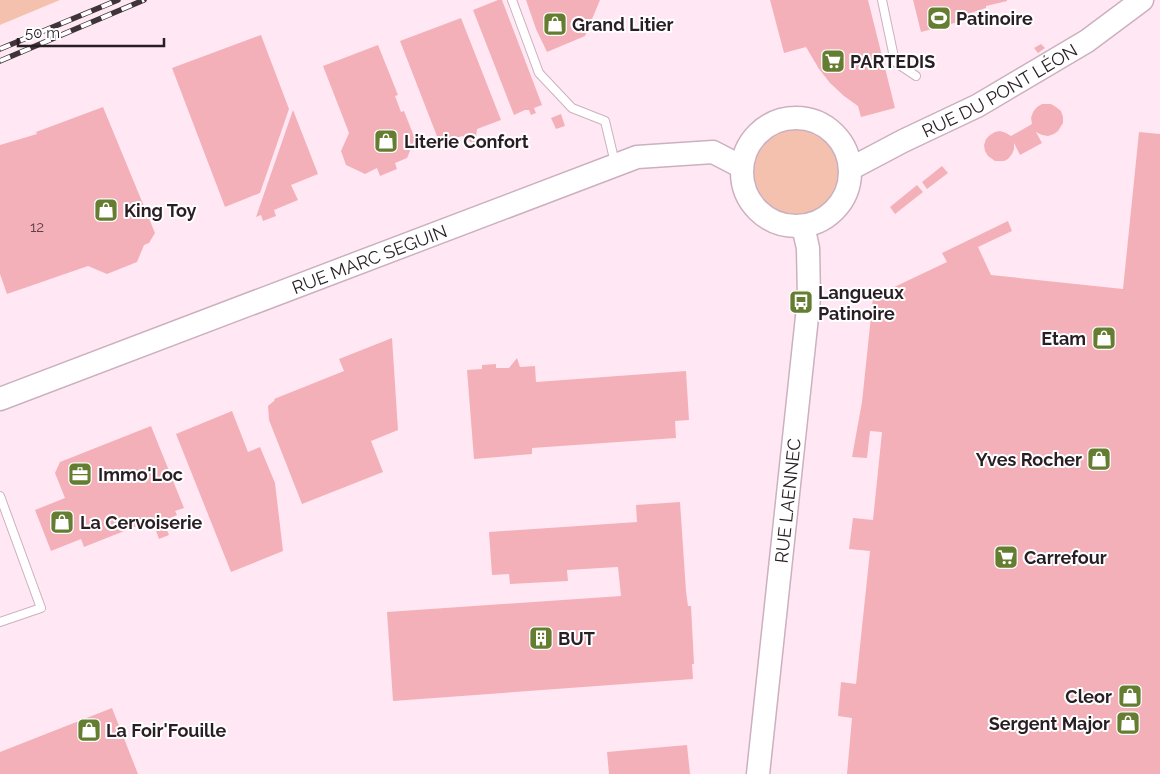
<svg xmlns="http://www.w3.org/2000/svg" width="1160" height="774" viewBox="0 0 1160 774" font-family="Raleway,sans-serif">
	<rect width="100%" height="100%" fill="#fdf7fa"/>
	<path fill="#ffe8f4" d="M60 0H1160V774H0V25Z"/>
	<path fill="#f5c1af" d="M0 0H60L0 25Z
		M753 172a44 44 0 1 1 88 0a44 44 0 1 1-88 0Z"/>
	<path fill="#f4b0b8" d="M498 0H502L542 105 534 108 536 113 531 115 529 110H525L514 115 473 10Z
		M526 0H600L585 36 547 52 536 29Z
		M770 0H868L895 108 861 117 858 106 844 96 830 83 819 69 806 47 784 53Z
		M913 0H1007V1L986 6V8L961 16 962 21 921 32Z
		M461 18 501 120 477 129 475 145 462 136 440 144 400 41Z
		M261 35 289 109 260 193 225 207 172 68Z
		M1041 44 1045 48 1038 53 1034 48Z
		M378 45 398 95 395 96 401 112 404 111 415 139 407 158 395 163 397 169 380 176 377 168 365 174 346 165 341 151 349 133 323 66Z
		M1042 104H1051L1056 107 1061 111 1063 117V123L1058 131 1054 134 1048 136 1042 135 1036 132 1042 143 1020 155 1014 143V149L1012 154 1008 159 1004 161H995L988 156 985 151 984 145 986 139 990 135 995 132 1000 131 1006 133 1011 136 1032 124 1031 118 1033 112 1037 107Z
		M103 107 155 233 149 243 144 245 137 262 107 274 88 266 7 294 0 274V145L37 134 36 132Z
		M293 110 318 174 291 185 298 200 274 210 276 216 263 221 261 215 256 217Z
		M561 114 565 126 556 129 551 118Z
		M1139 132 1160 134V774H847L852 718 838 716 841 682 856 684 870 551 849 549 853 518 873 520 882 432 870 431 867 458 852 457 862 402 873 297 947 262 942 253 1008 221 1012 231 978 247 991 275 1123 289Z
		M942 166 948 173 927 189 922 182Z
		M917 185 923 192 895 214 890 207Z
		M392 338 398 430 371 441 383 472 302 504 269 420 268 406 275 400 274 399 344 371 339 359Z
		M517 358 520 367 535 366 536 382 686 371 689 420 675 421 676 438 532 448V454L474 459 467 370 482 369V365L496 364V368H509Z
		M232 411 248 452 260 447 275 483 283 551 231 572 176 434Z
		M151 426 184 508 175 511 177 515 163 521 169 535 159 539 152 520 84 547 81 539 51 551 35 510 65 498 55 473 60 462Z
		M680 502 686 591 688 606H691L694 664H692L693 679 393 701 387 612 621 596 618 567 567 570 568 581 510 584 509 574 492 575 489 532 637 522 636 505Z
		M112 708 138 774H0V752Z
		M687 745 690 774H609L607 752Z"/>
	<g fill="none" stroke-linecap="round" stroke-linejoin="round">
		<g stroke="#ccb0bf" stroke-width="10">
			<path id="lane" d="M512 0 539 73 572 108 605 121 615 163
				M882 0 895 62 916 76
				M0 496 41 608 0 622"/>
		</g>
		<g stroke="#ccb0bf" stroke-width="25">
			<g id="secondary">
				<circle cx="796" cy="172" r="54"/>
				<path id="s1" d="M850 169 903 141 977 106 989 99 1087 41 1142 0"/>
				<path id="s2" d="M0 399 637 157 713 152 742 167"/>
				<path id="s3" d="M758 774 809 298 808 248 803 226"/>
			</g>
		</g>
		<use href="#lane" stroke="#fff" stroke-width="8"/>
		<use href="#secondary" stroke="#fff" stroke-width="22"/>
		<g stroke="#3e343a" stroke-width="5.5">
			<path id="rail" d="M0 49 118 0
				M0 61 144 0"/>
		</g>
		<use href="#rail" stroke="#fff" stroke-width="4" stroke-dasharray="11" stroke-linecap="butt"/>
	</g>
	<defs>
		<g id="stadium-square" transform="scale(1.25)"><rect x="-9" y="-9" width="18" height="18" rx="4" fill="#647d30" stroke="#fff"/><path d="M0-5a6.5 5 0 1 0 0 10a6.5 5 0 1 0 0-10ZM-3.5-1.8h7v3.6h-7Z" fill="#fff"/></g>
		<g id="shop-square" transform="scale(1.25)"><rect x="-9" y="-9" width="18" height="18" rx="4" fill="#647d30" stroke="#fff"/><path d="M-5-2.5h2.3a2.7 3.5 0 0 1 5.4 0H5L5.5 6h-11ZM-1.5-2.5h3a1.5 2.3 0 0 0-3 0Z" fill="#fff"/></g>
		<g id="supermarket-square" transform="scale(1.25)"><rect x="-9" y="-9" width="18" height="18" rx="4" fill="#647d30" stroke="#fff"/><path d="M-6-5.5h2.5l.6 2H6L4.5 2H-2.5L-4.4-4H-6ZM-1.5 3.2a1.3 1.3 0 1 0 .1 0ZM3 3.2a1.3 1.3 0 1 0 .1 0Z" fill="#fff"/></g>
		<g id="bus-square" transform="scale(1.25)"><rect x="-9" y="-9" width="18" height="18" rx="4" fill="#647d30" stroke="#fff"/><path d="M-5-6H5V4H4V6H2V4H-2V6H-4V4H-5ZM-3.5-4V0h7V-4ZM-3.5 1.2v1.5H-2V1.2ZM2 1.2v1.5H3.5V1.2Z" fill="#fff"/></g>
		<g id="office-square" transform="scale(1.25)"><rect x="-9" y="-9" width="18" height="18" rx="4" fill="#647d30" stroke="#fff"/><path d="M-6-3h4V-5.5h4V-3h4V5H-6ZM-1-4.5V-3h2v-1.5ZM-6 0V1H6V0Z" fill="#fff"/></g>
		<g id="building-square" transform="scale(1.25)"><rect x="-9" y="-9" width="18" height="18" rx="4" fill="#647d30" stroke="#fff"/><path d="M-4-6H4V6H1V3H-1V6H-4ZM-2.5-4.3h1.7v1.8h-1.7ZM.8-4.3h1.7v1.8H.8ZM-2.5-1h1.7V.8h-1.7ZM.8-1h1.7V.8H.8Z" fill="#fff"/></g>
	</defs>
	<g fill-rule="evenodd">
		<use href="#stadium-square" x="939" y="18"/>
		<use href="#shop-square" x="555" y="24"/>
		<use href="#supermarket-square" x="833" y="61"/>
		<use href="#shop-square" x="386" y="141"/>
		<use href="#shop-square" x="106" y="210"/>
		<use href="#bus-square" x="801" y="302"/>
		<use href="#shop-square" x="1104" y="338"/>
		<use href="#shop-square" x="1099" y="459"/>
		<use href="#office-square" x="80" y="474"/>
		<use href="#shop-square" x="62" y="522"/>
		<use href="#supermarket-square" x="1006" y="557"/>
		<use href="#building-square" x="541" y="638"/>
		<use href="#shop-square" x="1130" y="696"/>
		<use href="#shop-square" x="1128" y="723"/>
		<use href="#shop-square" x="89" y="730"/>
	</g>
	<g text-anchor="middle" dominant-baseline="central" stroke-width="4" stroke-linejoin="round" paint-order="stroke">
		<g font-size="15" fill="#5b4249">
			<text x="37" y="227">12</text>
		</g>
		<g font-size="18" font-weight="bold" fill="#281e24" stroke="#fff" text-anchor="start">
			<text x="956" y="18">Patinoire</text>
			<text x="572" y="24">Grand Litier</text>
			<text x="850" y="61">PARTEDIS</text>
			<text x="404" y="141">Literie Confort</text>
			<text x="124" y="210">King Toy</text>
			<text x="818" y="292">Langueux<tspan x="818" dy="21">Patinoire</tspan></text>
			<text x="1086" y="338" text-anchor="end">Etam</text>
			<text x="1082" y="459" text-anchor="end">Yves Rocher</text>
			<text x="98" y="474">Immo'Loc</text>
			<text x="80" y="522">La Cervoiserie</text>
			<text x="1024" y="557">Carrefour</text>
			<text x="558" y="638">BUT</text>
			<text x="1112" y="696" text-anchor="end">Cleor</text>
			<text x="1110" y="723" text-anchor="end">Sergent Major</text>
			<text x="106" y="730">La Foir'Fouille</text>
		</g>
		<g font-size="18" fill="#281e24" stroke="#fff">
			<text stroke="none"><textPath href="#s1" startOffset="169">RUE DU PONT LÉON</textPath></text>
			<text stroke="none"><textPath href="#s2" startOffset="395">RUE MARC SEGUIN</textPath></text>
			<text stroke="none"><textPath href="#s3" startOffset="275">RUE LAENNEC</textPath></text>
		</g>
	</g>
	<path d="M18 38v8h146v-8" fill="none" stroke="#281e24" stroke-width="2.5"/>
	<text x="25" y="38" font-size="15" fill="#281e24" stroke="#ffffff" stroke-width="4" paint-order="stroke">50 m</text>
</svg>
